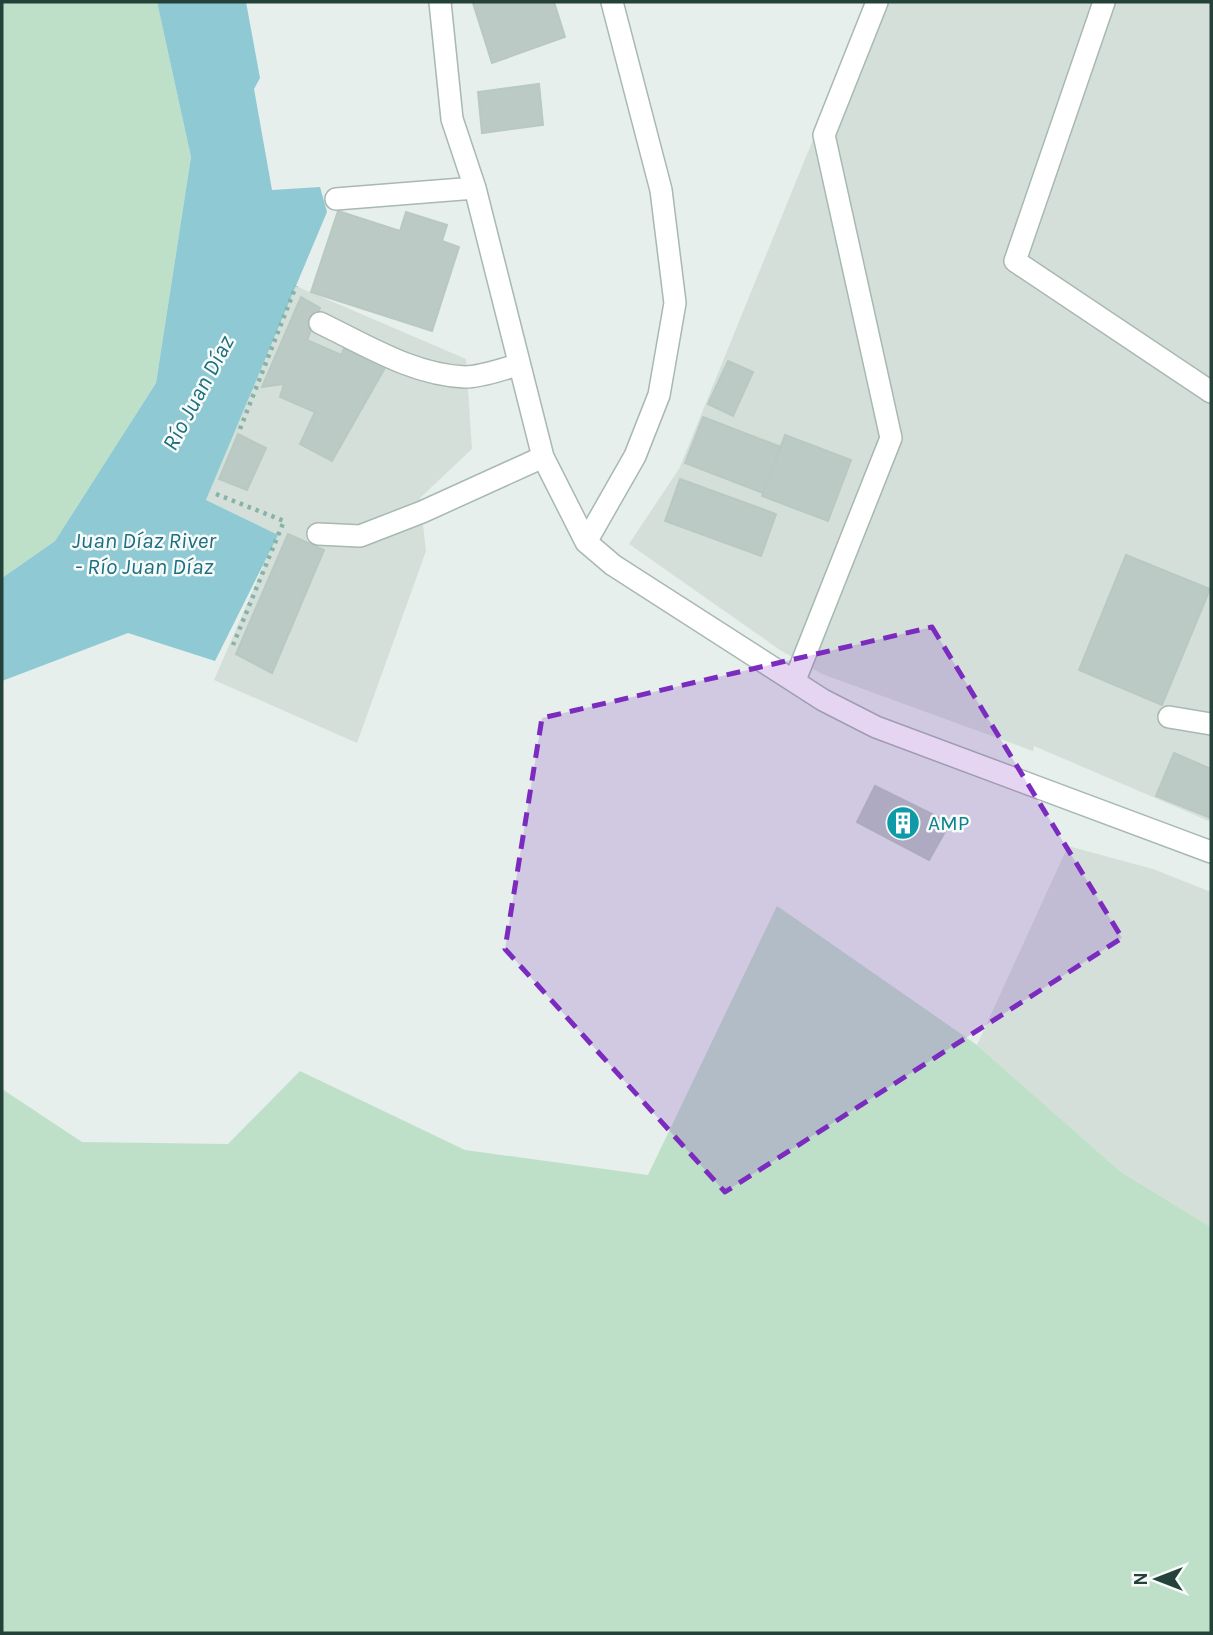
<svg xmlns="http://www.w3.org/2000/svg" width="1213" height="1635" viewBox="0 0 1213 1635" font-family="Karla,sans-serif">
	<rect width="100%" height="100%" fill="#e6efeb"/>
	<path fill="#d4dfda" d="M869 2H1211V822L1034 746 1033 751 822 674 780 650 629 544 679 469Z
		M296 286 466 359 472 449 420 498 426 551 357 743 214 680 277 535 206 500Z
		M1068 846 1153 869 1211 892V1227L1121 1172 977 1045Z"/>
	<path fill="#bfe0c8" d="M2 2H157L191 157 156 383 55 541 2 578Z
		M777 906 977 1045 1121 1172 1211 1227V1633H2V1089L82 1142 228 1144 300 1071 465 1150 648 1175Z"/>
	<path fill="#8ec9d4" d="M157 2H246L260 78 254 89 272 190 320 187 327 212 206 500 278 535 215 661 128 633 2 681V578L55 541 156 383 191 157Z"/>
	<path fill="#bbcac4" stroke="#b8c9c2" stroke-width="2" d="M479 2H554L565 37 492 63 473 3Z
		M539 84 543 125 482 133 478 92Z
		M338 211 400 231 406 212 447 225 442 241 459 247 432 331 311 292Z
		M301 297 320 308 307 340 341 355 344 349 386 366 332 461 300 444 315 412 280 397 284 384 262 387Z
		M728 361 753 372 733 416 708 404Z
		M703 417 781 447 763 493 685 463Z
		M238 434 266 448 247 490 219 479Z
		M785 435 851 460 828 521 762 496Z
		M680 479 776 514 761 556 665 521Z
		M288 534 324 550 272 673 236 654Z
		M1126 555 1210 589 1162 705 1079 670Z
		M1174 753 1211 769V818L1156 796Z
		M875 786 950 823 929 860 857 822Z"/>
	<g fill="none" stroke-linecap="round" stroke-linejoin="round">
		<g stroke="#a8b8b2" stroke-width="24">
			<path id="minor" d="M440 2 452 119 475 188 543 457 586 542 613 565 823 700 876 727 1211 852
				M1104 2 1015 261 1211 392
				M336 199 475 188
				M320 323C366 345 413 375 465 377 482 377 502 369 518 365
				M318 534 360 536 422 512 543 457
				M586 542 635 456 659 395 675 303 661 190 612 2
				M795 680 891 438 824 135 877 2
				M1169 717 1211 724"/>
		</g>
		<path stroke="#86b3a5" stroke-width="4.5" stroke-dasharray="3.5 5" stroke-linecap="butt" d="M240 429 296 286
			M216 494 284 521 233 645"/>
		<use href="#minor" stroke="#fff" stroke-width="21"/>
	</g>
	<path fill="#7b2cbf" fill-opacity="0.2" stroke="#7b2cbf" stroke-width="5" stroke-dasharray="14 9" stroke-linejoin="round" d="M932 627 1122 938 725 1192 505 949 542 718Z"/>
	<defs>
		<g id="building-disc" transform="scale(1.75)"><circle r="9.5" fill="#0f9aa8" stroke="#f7fbf9"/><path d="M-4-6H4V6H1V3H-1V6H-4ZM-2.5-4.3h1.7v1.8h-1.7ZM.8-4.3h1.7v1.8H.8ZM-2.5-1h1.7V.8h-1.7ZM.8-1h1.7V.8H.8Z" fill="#fff"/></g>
	</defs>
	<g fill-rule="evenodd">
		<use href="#building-disc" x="903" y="823"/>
	</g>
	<g text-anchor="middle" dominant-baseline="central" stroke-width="5" stroke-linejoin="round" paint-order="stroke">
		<g font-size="21" fill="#0d838f" stroke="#f7fbf9" text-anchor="start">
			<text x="928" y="823">AMP</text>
		</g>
		<g font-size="23" font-style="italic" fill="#1c6f80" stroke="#f7fbf9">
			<text transform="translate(198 393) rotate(-62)">Río Juan Díaz</text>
			<text x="144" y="540">Juan Díaz River<tspan x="144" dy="26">- Río Juan Díaz</tspan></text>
		</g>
	</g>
	<rect width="1213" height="1635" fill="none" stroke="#24423a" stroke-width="7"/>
	<g transform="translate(1157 1579) rotate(270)" stroke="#f7fbf9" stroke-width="5" paint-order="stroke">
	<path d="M0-5L12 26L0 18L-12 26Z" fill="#24423a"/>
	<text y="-10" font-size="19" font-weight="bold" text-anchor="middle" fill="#24423a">N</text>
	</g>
</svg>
